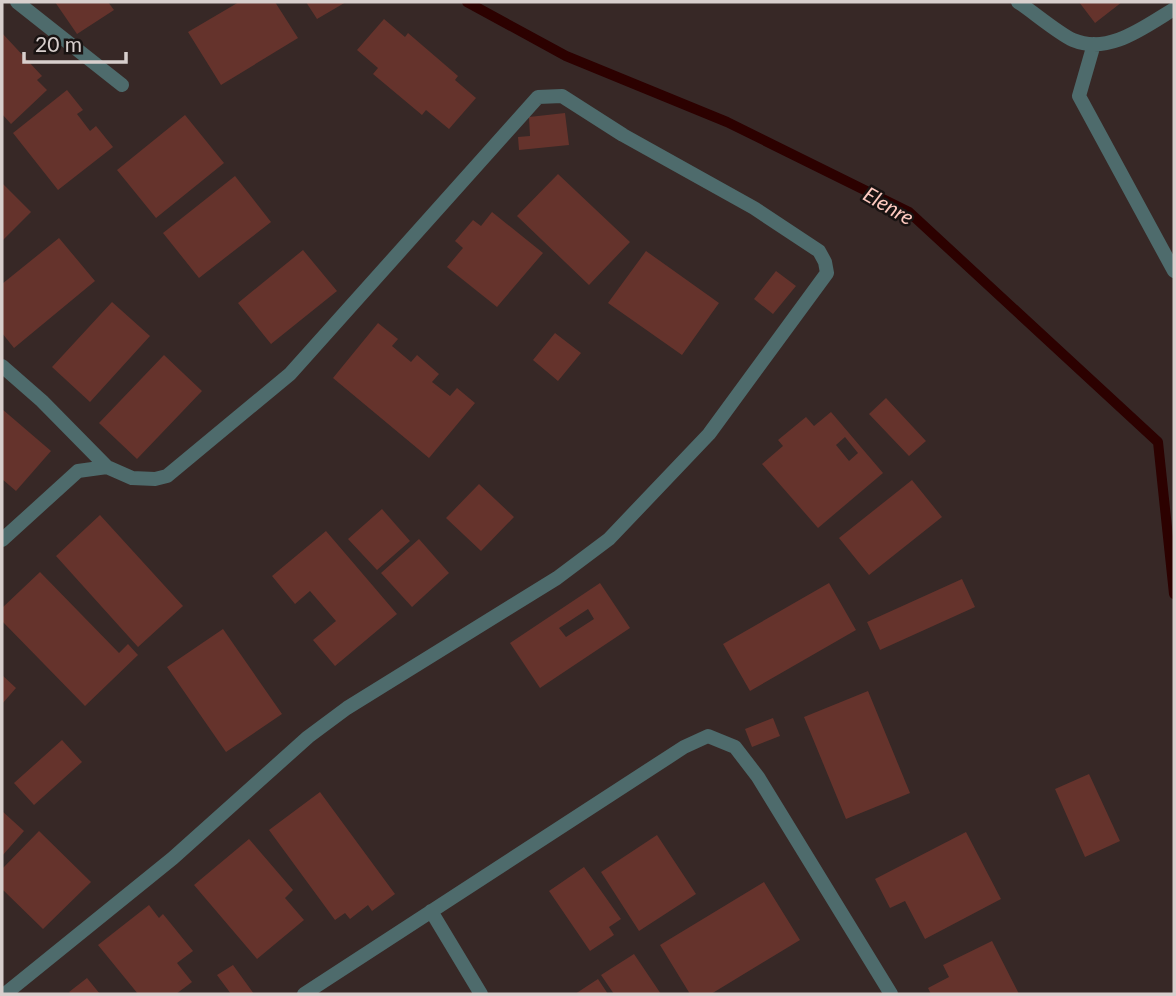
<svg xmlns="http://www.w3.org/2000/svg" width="1176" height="996" viewBox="0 0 1176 996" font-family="Lato,sans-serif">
	<rect width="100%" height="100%" fill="#372826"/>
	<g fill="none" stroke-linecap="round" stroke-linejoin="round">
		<path stroke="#2c0100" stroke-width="10" d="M467 2 566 56 727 122 909 212 1158 442 1174 594"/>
	</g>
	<path fill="#65332c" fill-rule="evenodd" d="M55 2H108L114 10 77 34Z
		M239 2H275L298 38 221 85 188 32Z
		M306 2H346L317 19Z
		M1079 2H1122L1095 23Z
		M384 19 405 37 408 33 458 76 455 80 476 98 449 129 426 110 422 115 373 74 378 68 357 50Z
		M2 33 42 76 37 80 47 90 11 124 2 114Z
		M67 90 83 110 77 114 90 131 96 126 113 147 58 190 13 133Z
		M565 113 569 145 519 150 518 137 530 136 529 117Z
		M185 115 224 163 156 218 117 170Z
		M558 174 630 242 589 285 517 216Z
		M235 176 271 222 199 278 163 233Z
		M2 183 31 212 2 241Z
		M492 212 543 253 497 307 447 267 463 248 455 241 473 220 481 226Z
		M59 238 95 281 14 348 2 333V284Z
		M303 250 337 291 271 344 238 303Z
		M646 251 719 303 682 355 608 303Z
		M776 271 796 286 773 314 754 299Z
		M112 302 150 336 90 402 52 367Z
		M378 323 398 339 392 346 411 362 417 355 439 374 432 382 450 396 457 388 475 403 429 458 333 378Z
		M555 333 581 353 558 381 533 360Z
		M164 355 202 391 137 459 99 423Z
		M886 398 926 441 909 456 869 414Z
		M2 409 51 451 16 491 2 479Z
		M831 412 883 473 818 528 762 464 783 446 778 440 806 417 814 426ZM845 437 858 453 849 461 836 445Z
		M912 480 942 517 869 575 839 538Z
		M479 484 514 517 481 551 446 518Z
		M382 509 410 541 377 570 348 539Z
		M100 515 183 606 138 647 56 556Z
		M326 531 397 614 335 666 313 640 336 621 310 591 295 604 272 576Z
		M419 539 449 573 412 607 381 573Z
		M40 572 119 653 128 644 138 655 85 706 2 621V608Z
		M962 579 975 607 880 650 867 622Z
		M600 583 630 628 540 688 510 643ZM588 609 594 619 566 637 559 628Z
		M829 583 856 630 750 691 723 644Z
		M223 629 282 714 226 752 167 667Z
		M2 675 16 688 2 704Z
		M868 691 910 793 846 819 804 717Z
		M773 718 780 736 752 747 745 729Z
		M62 740 82 762 34 805 14 783Z
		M1089 774 1120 841 1085 857 1055 789Z
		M320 792 395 894 372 911 368 905 350 919 345 913 335 920 269 830Z
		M2 811 24 831 2 856Z
		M39 831 91 882 43 929 2 889V869Z
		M966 832 1001 899 925 939 905 901 890 908 875 879Z
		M657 835 696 894 639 931 601 872Z
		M249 839 293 890 285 898 304 920 257 959 194 885Z
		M584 867 621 919 609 927 614 935 590 951 549 891Z
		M764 882 800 940 711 994H690L660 945Z
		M149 905 159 918 163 914 193 951 177 963 192 982 176 994H138L98 945Z
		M992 941 1019 994H931L928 988 949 977 943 965Z
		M634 954 661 994H614L601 975Z
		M233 965 254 994H231L217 975Z
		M87 978 100 994H71L69 992Z
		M598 979 608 994H575Z"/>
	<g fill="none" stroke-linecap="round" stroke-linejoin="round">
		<path stroke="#4e6b6c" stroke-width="14" d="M17 2 122 85
			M1018 2C1032 11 1059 34 1073 40 1109 55 1144 27 1174 9
			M1094 44 1079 96 1174 271
			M2 366 42 401 107 467 132 478 155 479 167 476 290 374 538 97 562 96 623 135 754 208 819 251 825 262 827 273 709 434 609 539 557 578 347 708 308 737 173 858 5 994
			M2 540 78 471 107 467
			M431 911 481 994
			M304 994 684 747 708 736 735 747 758 777 891 994"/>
	</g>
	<g text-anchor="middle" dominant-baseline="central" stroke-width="5" stroke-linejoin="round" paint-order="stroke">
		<g font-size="21" font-style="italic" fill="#fec9bf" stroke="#191312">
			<text transform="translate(889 205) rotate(30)">Elenre</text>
		</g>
	</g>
	<rect width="1176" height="996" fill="none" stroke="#d8cfcd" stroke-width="7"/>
	<path d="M24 52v10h102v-10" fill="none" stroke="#d8cfcd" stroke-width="3.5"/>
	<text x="35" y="52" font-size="21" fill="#d8cfcd" stroke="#191312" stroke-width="5" paint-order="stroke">20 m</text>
</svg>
